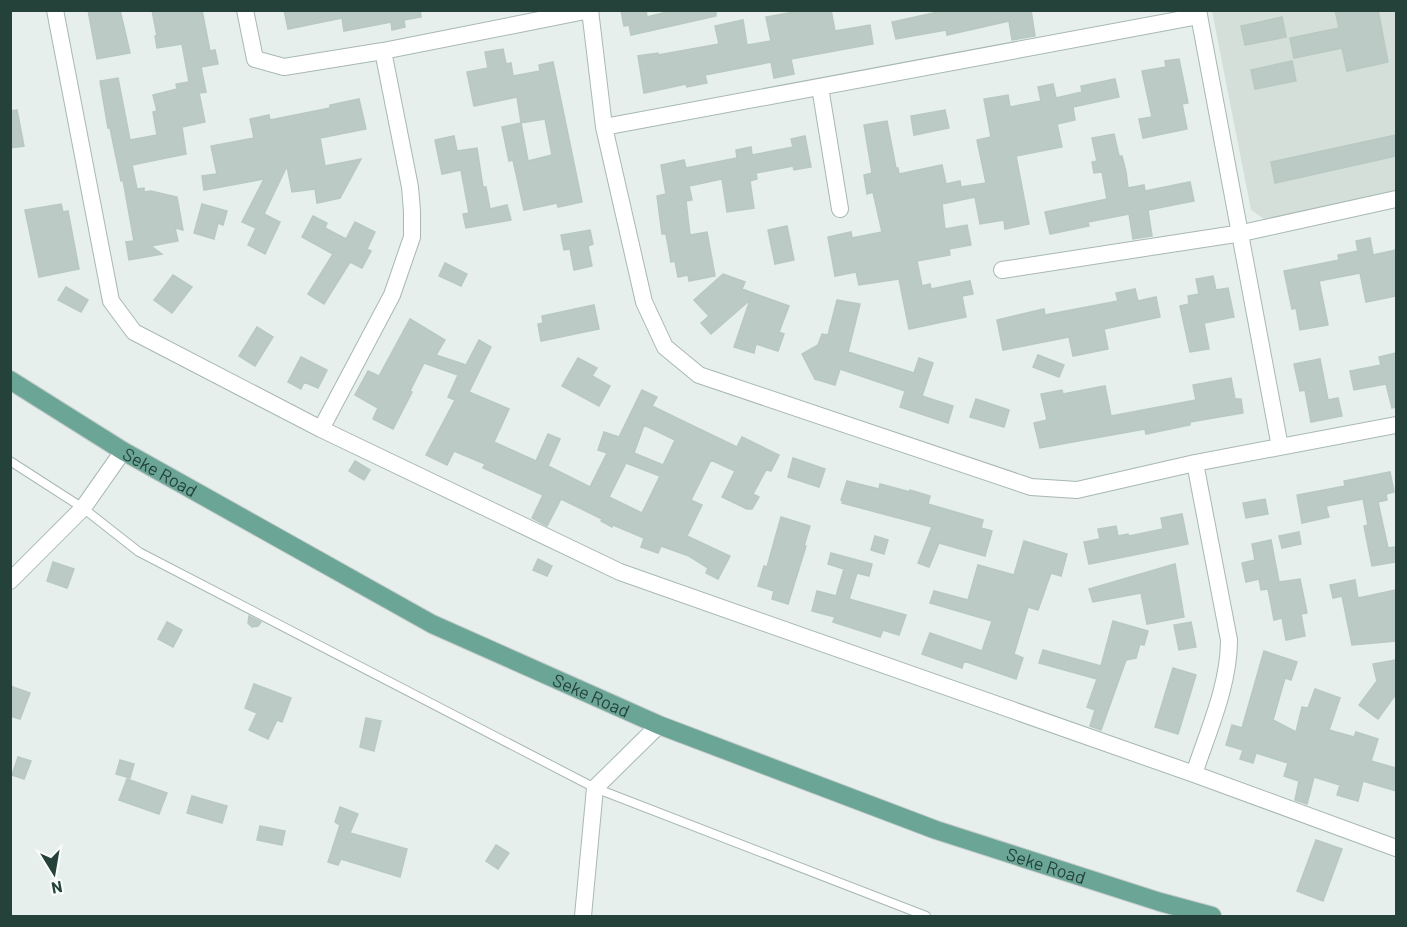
<svg xmlns="http://www.w3.org/2000/svg" width="1407" height="927" viewBox="0 0 1407 927" font-family="Barlow,sans-serif">
	<rect width="100%" height="100%" fill="#e6efeb"/>
	<path fill="#d4dfda" d="M1212 11H1396V192L1267 221 1251 210Z"/>
	<path fill="#bbcac4" stroke="#b8c9c2" stroke-width="1.5" fill-rule="evenodd" d="M88 10H120L130 53 97 59Z
		M152 10H202L210 51 215 50 218 64 201 67 206 92 199 93 205 122 182 127 186 154 132 165 137 189 144 188V192L151 191 177 197 183 230 175 228 178 241 151 246 162 254 129 260 126 242 134 241 123 180 121 181 110 128H108L100 81 118 78 130 140 157 135 153 112 157 111 153 95 177 89 176 84 189 82 182 44 157 48 155 36H157Z
		M284 10H420L421 17 404 20 405 27 392 30 391 22 344 31 342 18 288 29Z
		M621 10H646L647 17 675 10H716V16L631 35 629 25 624 26Z
		M805 10H831L835 31 870 25 873 44 791 59 794 74 774 78 771 62 705 75 707 83 687 87 686 84 644 93 638 56 658 53V55L719 44 715 26 743 20 747 45 771 41 766 17Z
		M947 10H1031L1035 36 1012 40 1009 21 947 35 946 30 896 39 892 22Z
		M1335 10H1378L1388 62 1347 71 1342 48 1294 58 1290 38 1339 28Z
		M1282 17 1286 37 1245 45 1241 26Z
		M503 49 506 64 511 63 513 76 540 71 539 65 553 62 582 202 558 207 557 203 524 210 513 160 509 161 502 127 521 123 528 161 552 155 545 119 521 123 517 97 474 106 467 72 488 68 485 52Z
		M1179 59 1188 103 1182 104 1187 129 1143 138 1139 119 1152 117 1142 71 1166 67 1165 61Z
		M1292 61 1296 81 1255 89 1251 70Z
		M1115 79 1119 97 1073 107 1075 120 1057 124 1062 147 1016 156 1029 224 1005 229 1004 220 980 224 975 197 942 204 945 229 967 225 971 245 949 249 950 255 917 261 922 286 930 284 931 289 970 281 973 294 962 296 966 317 909 329 899 279 859 285 856 272 835 276 828 237 851 232 852 238 882 232 873 192 867 194 864 175 872 173 864 125 887 121 896 168H898L899 174 942 165 946 184 960 181 961 187 986 183 977 140 991 137 984 99 1008 95 1010 107 1041 101 1038 87 1053 84 1056 98 1082 92 1081 86Z
		M359 99 366 129 320 138 325 166 361 159 340 198 317 203 315 189 292 192 287 166 264 214 280 222 265 254 248 245 256 228 242 222 264 179 204 190 202 176 217 174 211 146 254 138 250 119 269 115 270 120 330 108V105Z
		M17 110 24 146 10 148V111Z
		M945 110 949 128 914 135 911 116Z
		M1114 134 1119 156H1122L1126 172 1128 188 1144 185 1145 191 1190 182 1194 201 1148 210 1152 236 1133 239 1129 214 1088 222 1089 226 1050 234 1045 212 1107 199 1102 172 1094 173 1092 162 1097 161 1092 138Z
		M1396 135V156L1275 183 1271 162Z
		M454 136 457 151 477 148 483 187H486L490 209 507 205 511 220 466 228 463 214 469 213 461 170 442 174 435 140Z
		M805 136 811 167 794 170 793 166 756 173 757 179 750 181 754 208 727 212 722 179 689 186 692 200 686 201 690 235 707 232 715 276 689 281 688 275 678 277 675 261 671 262 666 234H662L657 196 666 194 661 165 684 160 686 168 737 158 736 150 751 147 752 155 793 147 791 139Z
		M61 204 63 212 68 211 79 269 39 277 25 210Z
		M202 204 227 211 223 225 218 223 214 239 194 233Z
		M313 216 327 223 325 228 346 239 355 222 375 232 367 249 371 251 362 268 350 262 324 304 308 294 333 254 302 237Z
		M787 226 794 260 775 264 768 230Z
		M590 230 593 244 588 246 592 266 574 270 570 249 564 250 561 235Z
		M1370 238 1373 255 1396 250V296L1366 302 1360 273 1319 281 1328 325 1300 330 1296 308 1292 309 1284 271 1339 260 1338 255 1358 251 1356 241Z
		M445 263 467 274 461 286 439 276Z
		M723 274 745 282 742 289 789 306 779 332 784 334 778 351 756 344 754 353 734 347 750 300 711 334 701 323 709 316 694 300Z
		M173 275 192 287 172 313 154 300Z
		M1213 276 1216 290 1228 288 1234 317 1204 323 1209 349 1190 352 1180 306 1189 304 1188 296 1199 294 1196 279Z
		M66 287 88 300 81 312 58 300Z
		M1135 289 1138 301 1156 297 1160 317 1104 329 1108 349 1073 356 1069 337 1003 350 997 320 1044 309 1045 315 1118 301 1116 293Z
		M837 300 860 304 848 352 914 373 919 358 933 363 922 396 953 406 948 423 900 407 905 391 840 369 835 385 815 379 802 354 818 345 822 334 828 335Z
		M594 305 599 329 541 341 538 324 543 323 542 316Z
		M410 319 445 340 436 355 466 365 479 340 491 347 469 392 509 409 494 442 536 461 548 434 560 439 548 466 590 487 607 453 598 450 604 432 619 437 642 390 657 397 652 406 687 423 737 447 742 437 779 455 771 471 766 470 753 494 759 497 752 509H747L722 497 735 471 711 460 691 500 702 505 687 536 730 556 718 579 706 573 708 568 689 556 661 546 658 553 641 547 644 538 613 525 612 527 601 521 602 519 561 499 547 526 532 518 543 495 483 468 485 464 454 451 447 465 426 455 455 400 448 397 458 375 424 363 410 391 412 392 393 429 373 419 378 408 355 395 368 371 379 376ZM644 425 675 440 663 465 634 453ZM626 463 660 476 642 513 609 497Z
		M257 327 273 337 255 366 239 356Z
		M1396 353V407L1392 408 1386 384 1354 390 1350 371 1381 365 1379 357Z
		M1038 355 1064 365 1059 377 1033 367Z
		M301 357 327 370 318 388 304 382 301 389 288 382Z
		M578 358 597 368 592 376 610 386 599 406 562 386Z
		M1320 359 1328 400 1338 398 1342 416 1311 422 1305 390 1300 391 1294 364Z
		M1231 378 1235 399H1241L1243 413 1190 422V425L1146 434 1145 429 1040 448 1034 423 1047 420 1041 394 1062 390 1063 394 1105 386 1111 416 1196 400 1193 385Z
		M976 399 1009 410 1004 427 970 417Z
		M793 458 825 469 819 487 788 477Z
		M355 461 370 470 364 480 349 471Z
		M1390 472 1394 492 1386 494 1387 500 1378 502 1388 548 1394 547 1396 562 1372 566 1364 526 1368 525 1363 499 1326 506 1329 517 1302 523 1297 495 1345 486 1344 481Z
		M847 481 879 489 880 484 910 492V490L930 496 928 504 983 520 981 528 992 531 985 556 939 543 929 567 918 563 932 527 842 503 843 500H841Z
		M1265 499 1268 514 1246 518 1243 503Z
		M1182 514 1188 544 1089 564 1084 542 1100 539 1098 529 1116 526 1118 536 1128 534 1129 536 1163 529 1161 518Z
		M781 517 810 526 804 546H806L788 604 772 599 774 591 758 586 764 566 767 567Z
		M1299 532 1301 544 1282 548 1279 536Z
		M875 536 888 540 884 554 871 550Z
		M1271 540 1279 582 1300 579 1307 613 1301 614 1305 636 1286 640 1282 618 1274 620 1268 589 1261 590 1259 579 1246 582 1242 563 1255 560 1252 544Z
		M1024 541 1067 554 1061 576 1051 573 1038 610 1028 607 1014 654 1023 658 1016 679 964 661 962 668 922 654 930 633 982 651 992 621 930 603 934 591 968 600 978 565 1014 575Z
		M831 553 872 564 869 576 857 573 849 599 906 615 899 635 883 630 880 637 833 622 835 617 812 611 817 591 836 596 844 569 828 564Z
		M538 559 552 566 547 576 533 570Z
		M53 562 74 569 67 588 47 581Z
		M1175 564 1184 617 1147 624 1141 593 1093 602 1089 589Z
		M1355 580 1358 598 1396 590V641L1352 645 1342 596 1333 598 1330 585Z
		M249 616 261 622 258 626 252 627 248 623Z
		M1113 621 1148 631 1144 645 1140 644 1136 658 1126 660 1101 730 1090 726 1095 710 1087 707 1097 679 1039 663 1043 650 1101 666Z
		M167 622 182 630 173 647 158 639Z
		M1191 622 1196 647 1179 650 1174 625Z
		M1264 651 1297 662 1291 680 1285 678 1273 720 1296 732 1302 707 1308 708 1315 689 1340 698 1329 730 1354 737 1356 732 1378 739 1371 761 1396 768V791L1363 781 1358 801 1337 795 1340 785 1314 777 1307 804 1295 800 1299 781 1284 776 1288 763 1256 753 1253 763 1240 759 1243 750 1226 745 1232 725 1242 728Z
		M1396 660V694L1378 719 1359 705 1377 681 1373 664Z
		M1173 668 1196 675 1178 734 1155 727Z
		M254 684 291 698 282 722 277 720 268 739 249 730 257 713 245 708Z
		M10 686 30 693 20 719 10 716Z
		M366 718 381 721 374 751 360 747Z
		M18 757 31 761 24 779 12 775Z
		M120 760 134 764 130 778 116 774Z
		M127 779 167 793 159 814 119 800Z
		M192 796 227 806 222 823 187 813Z
		M340 807 358 814 350 833 407 849 400 877 341 859 338 865 328 862 340 825 335 822Z
		M260 826 285 831 282 845 257 840Z
		M1316 840 1342 849 1323 901 1297 891Z
		M496 845 509 853 498 869 486 861Z"/>
	<g fill="none" stroke-linecap="round" stroke-linejoin="round">
		<g stroke="#a8b8b2" stroke-width="10">
			<path id="lane" d="M10 461 83 508 139 552 595 788 926 916"/>
		</g>
		<g stroke="#a8b8b2" stroke-width="18">
			<path id="street" d="M55 10 111 301 134 332 321 429 620 572 1194 774 1396 848
				M245 10 255 59 284 67 383 51 590 10
				M590 10 604 127 644 302 665 347 699 375 1031 487 1077 490 1195 463 1396 425
				M1198 10 1280 447
				M820 87 840 209
				M604 127 1199 16
				M1002 270 1242 233 1396 199
				M321 429 392 295 412 237V211L410 187 383 51
				M10 581 83 508 123 451
				M1194 774C1208 731 1229 686 1229 640L1195 463
				M583 916 595 788 659 725"/>
		</g>
		<g stroke="#c2cac8" stroke-width="20">
			<g id="primary">
				<path id="s1" d="M10 380 123 451 432 624 659 725 936 830 1160 902 1212 916"/>
			</g>
		</g>
		<use href="#lane" stroke="#fff" stroke-width="8"/>
		<use href="#street" stroke="#fff" stroke-width="16"/>
		<use href="#primary" stroke="#6aa596" stroke-width="18"/>
	</g>
	<g text-anchor="middle" dominant-baseline="central" stroke-width="4.5" stroke-linejoin="round" paint-order="stroke">
		<g font-size="18" fill="#24423a" stroke="#f7fbf9">
			<text stroke="none"><textPath href="#s1" startOffset="176">Seke Road</textPath></text>
			<text stroke="none"><textPath href="#s1" startOffset="662">Seke Road</textPath></text>
			<text stroke="none"><textPath href="#s1" startOffset="1148">Seke Road</textPath></text>
		</g>
	</g>
	<rect width="1407" height="927" fill="none" stroke="#24423a" stroke-width="24"/>
	<g transform="translate(54 873) rotate(169)" stroke="#f7fbf9" stroke-width="4.5" paint-order="stroke">
	<path d="M0-4.5L10 22L0 15L-10 22Z" fill="#24423a"/>
	<text y="-9" font-size="16" font-weight="bold" text-anchor="middle" fill="#24423a">N</text>
	</g>
</svg>
